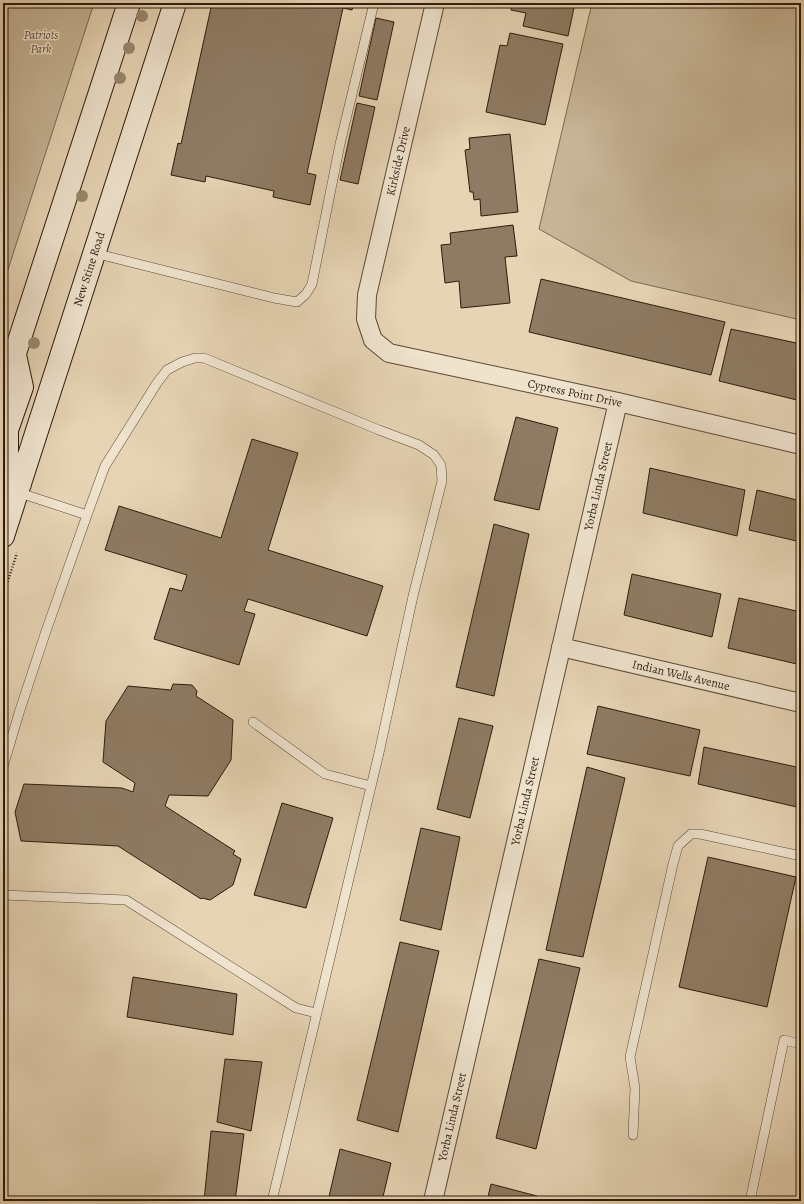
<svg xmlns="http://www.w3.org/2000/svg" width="804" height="1204" viewBox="0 0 804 1204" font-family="Alegreya,serif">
	<rect width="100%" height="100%" fill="#e6d4b4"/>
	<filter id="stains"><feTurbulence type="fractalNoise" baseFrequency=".005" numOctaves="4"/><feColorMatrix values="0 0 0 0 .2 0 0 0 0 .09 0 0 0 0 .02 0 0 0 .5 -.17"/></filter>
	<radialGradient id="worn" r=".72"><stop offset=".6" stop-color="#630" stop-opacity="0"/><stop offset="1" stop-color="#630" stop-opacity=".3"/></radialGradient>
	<path fill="#c7b597" stroke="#7a6851" d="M3 3H94L3 285Z
		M592 3H801V320L631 281 539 229Z"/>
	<path fill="#8e7b63" stroke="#2e1b0b" d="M212 3H354L352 10 343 8 307 173 316 175 310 205 273 197 274 191 206 176 205 182 171 175 178 143 181 144Z
		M512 3H575L568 36 523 26 526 13 511 10Z
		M376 18 394 22 377 100 359 96Z
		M510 33 563 44 545 125 486 112 500 45 507 46Z
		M357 103 375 107 358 184 340 180Z
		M510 134 518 212 481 216 480 199 474 200 473 192H470L465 150 470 149 469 138Z
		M513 225 517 256 505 257 510 303 461 308 459 281 445 283 441 245 451 244 450 233Z
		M541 279 725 322 711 375 529 332Z
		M731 329 801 344V401L719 381Z
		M516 417 558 428 539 510 494 500Z
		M252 439 298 453 268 550 383 586 367 636 248 599 244 611 255 614 239 665 154 639 170 588 182 591 187 575 105 550 119 506 221 538Z
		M650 468 745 490 737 536 643 513Z
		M757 490 801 501V542L749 530Z
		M494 524 529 534 494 696 456 687Z
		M632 574 721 594 712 637 624 615Z
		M739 598 801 612V665L728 648Z
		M173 684 192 685 197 691 196 696 233 720 231 760 208 796 169 795 165 806 235 851 233 854 241 859 233 885 210 900 202 898 201 899 118 846 21 841 15 812 24 784 122 788 133 792 135 783 103 762 106 721 128 686 171 690Z
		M598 706 700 730 690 776 587 754Z
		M459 718 493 726 470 818 437 809Z
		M704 747 801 768V808L698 784Z
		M587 767 625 778 583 957 546 950Z
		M282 803 333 818 306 908 254 895Z
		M421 828 460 837 441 930 400 920Z
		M708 857 796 877 767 1007 679 987Z
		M400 942 439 951 398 1132 357 1120Z
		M539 959 580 968 536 1149 496 1138Z
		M133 977 237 994 233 1035 127 1017Z
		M225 1059 262 1062 251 1131 217 1122Z
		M211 1131 244 1134 235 1201H204Z
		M340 1149 391 1163 382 1201H328Z
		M491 1184 537 1196 536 1201H487Z"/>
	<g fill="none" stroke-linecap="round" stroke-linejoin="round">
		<g stroke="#5c4935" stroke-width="10">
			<path id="lane" d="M94 253 274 298 297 302 306 294 312 284 340 144 374 3
				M17 492 87 515
				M253 722 325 774 371 786
				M3 767 19 713 45 634 87 515 105 466 157 383 167 370 182 362 195 358H204L379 430 419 445 434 455 441 465 442 481 413 596 379 753 272 1201
				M3 895 126 900 296 1008 316 1013
				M633 1135 635 1088 630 1057 673 864 678 846 691 834H700L801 856
				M750 1201 784 1040 801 1044"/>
		</g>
		<g stroke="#5c4935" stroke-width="20">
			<path id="street" d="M435 3 367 295 366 319 373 340 389 353 618 402 801 445
				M561 647 801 703
				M433 1201 618 402"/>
		</g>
		<g stroke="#2e1b0b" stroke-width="24">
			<path id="secondary" d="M15 355 22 387 7 430V455L20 484
				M3 390 129 3
				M3 536 175 3"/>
		</g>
		<path stroke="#2e1b0b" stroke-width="2.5" stroke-dasharray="1 2" stroke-linecap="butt" d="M3 596 17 553"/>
		<use href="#lane" stroke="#efe3ce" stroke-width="9"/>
		<use href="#street" stroke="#efe3ce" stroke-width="18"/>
		<use href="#secondary" stroke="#efe3ce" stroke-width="22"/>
	</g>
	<g fill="#9a886e">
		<circle cx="142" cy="16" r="6"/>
		<circle cx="129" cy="48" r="6"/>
		<circle cx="120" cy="78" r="6"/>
		<circle cx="82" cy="196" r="6"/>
		<circle cx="34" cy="343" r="6"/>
	</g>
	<g text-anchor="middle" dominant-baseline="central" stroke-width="3" stroke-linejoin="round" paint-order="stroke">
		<g font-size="12" font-style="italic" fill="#5c4935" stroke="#efe3ce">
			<text x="41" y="35">Patriots<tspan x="41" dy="14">Park</tspan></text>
		</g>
		<g font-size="12" fill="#2e1b0b" stroke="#efe3ce">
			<text transform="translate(398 161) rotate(-77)">Kirkside Drive</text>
			<text transform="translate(89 269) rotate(-72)">New Stine Road</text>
			<text transform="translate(575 393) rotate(12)">Cypress Point Drive</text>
			<text transform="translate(598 486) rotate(-77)">Yorba Linda Street</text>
			<text transform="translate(681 675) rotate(13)">Indian Wells Avenue</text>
			<text transform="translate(525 801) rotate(-77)">Yorba Linda Street</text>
			<text transform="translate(452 1117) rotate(-77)">Yorba Linda Street</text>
		</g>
	</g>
	<rect width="804" height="1204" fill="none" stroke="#e6d4b4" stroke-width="16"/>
	<rect x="4" y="4" width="796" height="1196" fill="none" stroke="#2e1b0b" stroke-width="2"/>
	<rect x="8" y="8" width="788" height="1188" fill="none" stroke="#2e1b0b"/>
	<rect width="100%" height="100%" filter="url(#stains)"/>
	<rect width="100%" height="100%" fill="url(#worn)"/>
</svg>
